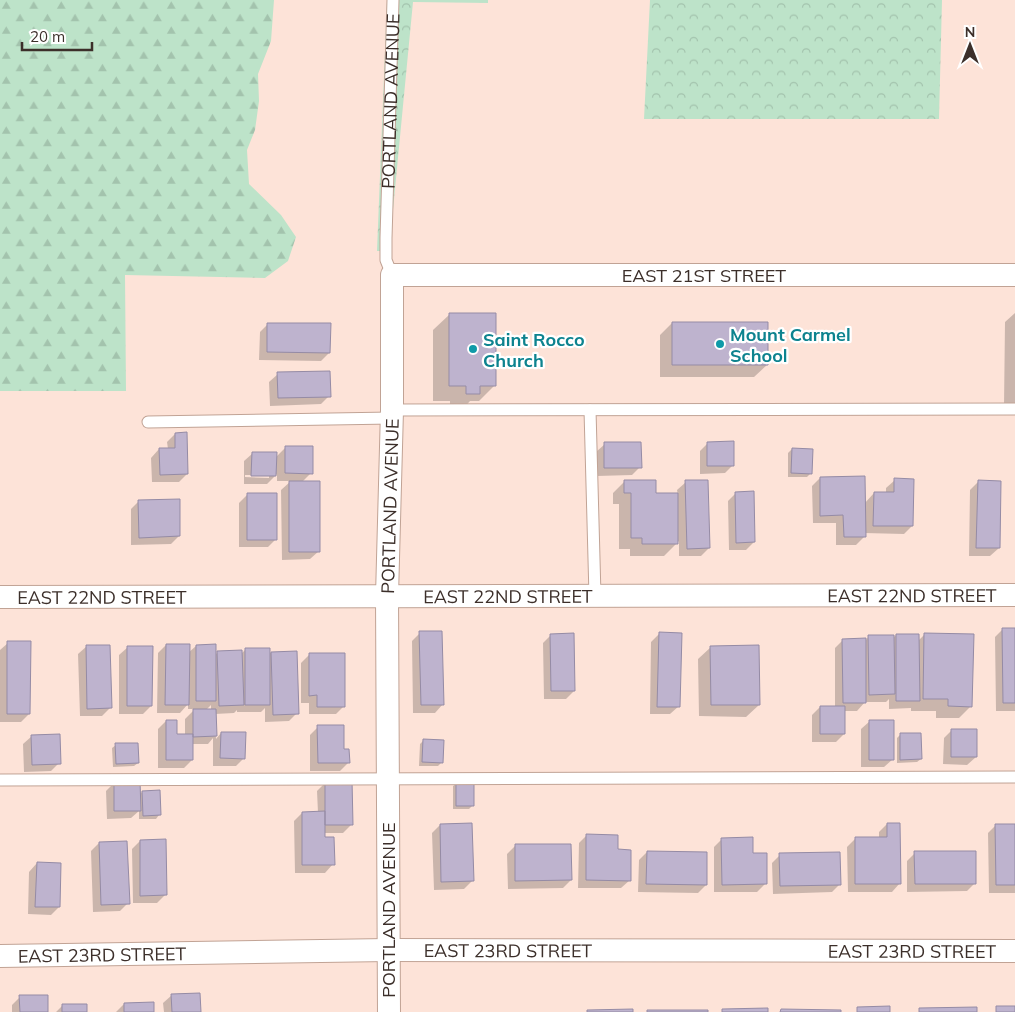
<svg xmlns="http://www.w3.org/2000/svg" width="1015" height="1012" viewBox="0 0 1015 1012" font-family="Mulish,sans-serif">
	<defs>
		<pattern id="forest-firs" width="22" height="20" patternUnits="userSpaceOnUse" patternTransform="scale(1.25)"><rect width="22" height="20" fill="#bde3c9"/><path d="M5 1l3.5 6h-7zM16 11l3.5 6h-7z" fill="#a3c3ad"/></pattern>
		<pattern id="park-crowns" width="20" height="18" patternUnits="userSpaceOnUse" patternTransform="scale(1.25)"><rect width="20" height="18" fill="#bde3c9"/><path d="M2 6a3 3 0 1 1 6 0M12 15a3 3 0 1 1 6 0" fill="none" stroke="#a3c3ad"/></pattern>
	</defs>
	<rect width="100%" height="100%" fill="#fde3d8"/>
	<path fill="url(#forest-firs)" d="M0 0H274L271 41 258 74 259 101 255 130 247 150 249 184 281 215 296 237 288 261 265 278 125 275 126 391H0Z"/>
	<path fill="url(#park-crowns)" d="M387 0H488V3L413 2 389 251H377Z
		M650 0H942L939 119H644Z"/>
	<path fill="#0003" fill-rule="evenodd" d="M1015 313V405H1004L1005 322Z
		M450 314 495 385 479 401H470L463 409H450V401H433V330Z
		M672 323 767 365 754 377H660V335Z
		M268 324 329 353 321 361 259 360 260 332Z
		M278 374 329 396 321 404 270 406 269 382Z
		M175 434 187 474 179 482H152L151 458 159 449H168L167 442Z
		M708 443 733 465 725 473 700 474V451Z
		M605 444 640 467 632 475 597 476 596 452Z
		M286 447 311 473 302 482 319 551 310 559 282 560 281 490 291 481H277V474L267 484H244V461L253 453 276 457ZM245 475H269V478L245 477Z
		M792 449 811 473 807 477H788V453Z
		M820 478 864 504 874 493H886V488L895 480 912 526 904 534 864 533V537L856 545H836V523H813L812 486Z
		M625 481 654 495H678L677 490 686 482 709 548 701 556H679V541L664 556H630V549H619V504H613V493Z
		M978 482 999 548 990 556H969L970 490Z
		M736 493 754 542 746 550H729L728 501Z
		M247 495 276 539 268 547H239V503Z
		M139 501 179 536 171 544 131 545V509Z
		M1003 629H1015V711H996L995 637Z
		M420 633 443 704 435 713H413L412 641Z
		M660 633 679 706 670 714H650L651 642Z
		M551 635 574 691 566 699H544L543 643Z
		M896 635 918 641 924 635 971 706 959 718H936V711H911V708L889 709V699L886 702H865L857 711H843L844 734 836 742H812V715L820 707H835V648L843 640H866L869 636 892 639Z
		M8 643 29 714 21 722H0V650Z
		M166 645 188 653 196 646 215 655 218 652 241 654 246 649 269 653 295 652 297 713 289 721 265 722V708L261 712H237V710L234 713 215 714 216 739 221 733 244 758 236 766H213V738L208 744H192V760L184 768H158V729L166 721 175 735H185V719L195 709H188V704L180 713H157L158 653ZM211 705V710H206Z
		M87 646 110 708 102 716H80L78 654Z
		M128 647 151 706 143 714H119V655Z
		M711 647 759 705 746 717 699 716 698 659Z
		M309 655 344 706 336 714H309V703H301V663Z
		M870 721 893 759 884 767H861V729Z
		M318 727 343 750 348 763 340 771H310V735Z
		M952 730 976 757 967 765 943 764 944 738Z
		M901 734 921 759 917 762 897 763V738Z
		M32 736 59 763 51 771 24 772 23 744Z
		M423 741 442 762 438 766H419L420 744Z
		M116 745 138 763 134 766 113 767 112 748Z
		M114 783 139 795 142 792 159 815 156 819H139V811L131 818 107 819 106 791Z
		M325 783 351 825 343 833H324L333 864 325 873H295L294 821 302 813H318L317 791Z
		M457 783 472 806 469 809H453V786Z
		M887 824 900 883 892 892H848L847 847 855 839 879 838V832Z
		M440 825 472 881 464 889 434 890 432 833Z
		M996 825H1015V893H989L988 833Z
		M587 835 617 851 630 880 621 888H578L579 843Z
		M722 839 752 855 766 883 757 892H714V847Z
		M140 841 165 895 157 903H133L132 849Z
		M99 843 128 903 120 911 93 912 91 851Z
		M515 846 571 880 563 888 508 889 507 854Z
		M647 852 706 885 698 893 638 892 639 860Z
		M915 853 975 883 967 891 907 892V861Z
		M780 855 840 884 832 892 773 894 772 863Z
		M37 863 59 907 51 915 28 914 29 872Z
		M172 995 200 1012H164L163 1003Z
		M20 997 47 1012H12V1005Z
		M124 1004 153 1012H116Z
		M62 1006 86 1012H56Z"/>
	<path fill="#beb3ce" stroke="#958ba5" d="M449 313H496V386H480V394H466V386H449Z
		M672 322H768V365H672Z
		M267 323H331L330 353 267 352Z
		M330 371 331 397 278 398 277 372Z
		M187 432 188 474 160 475 159 448H175V433Z
		M734 441V466H707V442Z
		M604 442H641L642 468H604Z
		M285 446H313V474L285 473Z
		M792 448 813 449 812 474 791 473Z
		M252 452H277L276 476H251Z
		M865 476 866 537H844L843 515 820 516V477Z
		M894 478 914 479 913 526H873L874 492H894Z
		M624 480H656V493H678V544H642V538H631V493H624Z
		M685 480H708L710 548 687 549Z
		M978 480 1001 481 1000 548H976Z
		M289 481H320V552H289Z
		M754 491 755 542 736 543 735 492Z
		M247 493H277V540H247Z
		M180 499V536L139 538 138 500Z
		M1002 628H1015V703H1003Z
		M419 631H442L444 705H421Z
		M659 632 682 633 680 707H657Z
		M574 633 575 691H551L550 634Z
		M924 633 974 634 972 707 948 706V699H923Z
		M896 634H919L920 701H896Z
		M868 635H894L895 694 869 695Z
		M866 638V703H843L842 639Z
		M7 641H31L30 714H7Z
		M166 644H190L189 705H165Z
		M216 644V701H196V645Z
		M86 645H110L112 708 87 709Z
		M759 645 760 705H711L710 646Z
		M127 646H153L152 706H127Z
		M245 648H270V705H245Z
		M242 650 244 705 219 706 217 651Z
		M297 651 299 714 273 715 271 652Z
		M309 653H345V707H317V695L309 696Z
		M820 706H845V734H820Z
		M193 709H216L217 736 193 737Z
		M166 720H177V734H193V760H166Z
		M869 720H894V760H869Z
		M317 725H344V749H349L350 763H318Z
		M951 729H977V757H951Z
		M221 732H246L245 759 220 758Z
		M900 733H921L922 759 900 760Z
		M60 734 61 764 32 765 31 735Z
		M423 739 444 740 443 763 422 762Z
		M115 743H138L139 763 116 764Z
		M352 780 353 825H325V781Z
		M140 781 141 811H114V782Z
		M456 781 474 782V806H456Z
		M160 790 161 815 143 816 142 791Z
		M325 811V837H334L335 865H302V812Z
		M472 823 474 881 441 882 440 824Z
		M887 823H900L901 884H855V837H887Z
		M995 824H1015V885H996Z
		M586 834 618 835V849L631 850V881L586 880Z
		M753 837V853H767V884L722 885 721 838Z
		M166 839 167 895 140 896V840Z
		M127 841 130 904 101 905 99 842Z
		M515 844H571L572 880 515 881Z
		M647 851 707 852V885L646 884Z
		M914 851H976V884H915Z
		M840 852 841 885 780 886 779 853Z
		M37 862 61 863 60 907H35Z
		M200 993 201 1012H172L171 994Z
		M19 995H48V1012H20Z
		M154 1002V1012H124V1003Z
		M62 1004H87V1012H62Z
		M890 1006V1012H857V1007Z
		M996 1006H1015V1012H996Z
		M977 1007V1012H919V1008Z
		M768 1008V1012H722V1009Z
		M633 1009V1012H587V1010Z
		M781 1009 841 1010V1012H780Z
		M647 1010H708V1012H647Z"/>
	<g fill="none" stroke-linecap="round" stroke-linejoin="round">
		<g stroke="#c1a395" stroke-width="13">
			<g id="service">
				<path id="s1" d="M392 275 386 260V238L393 0"/>
				<path d="M392 410 1015 409"/>
				<path d="M590 410 595 596"/>
				<path d="M148 422 392 418"/>
				<path d="M0 780 1015 777"/>
			</g>
		</g>
		<g stroke="#c1a395" stroke-width="24">
			<g id="minor">
				<path id="s2" d="M0 597 1015 595"/>
				<path id="s3" d="M0 956 388 950 1015 951"/>
				<path id="s4" d="M389 1012 387 596 392 410V275H1015"/>
			</g>
		</g>
		<use href="#service" stroke="#fff" stroke-width="11"/>
		<use href="#minor" stroke="#fff" stroke-width="22"/>
	</g>
	<g fill="#0f9aa8" stroke="#fff" stroke-width="2">
		<circle cx="720" cy="344" r="5"/>
		<circle cx="473" cy="349" r="5"/>
	</g>
	<g text-anchor="middle" dominant-baseline="central" stroke-width="4.5" stroke-linejoin="round" paint-order="stroke">
		<g font-size="18" fill="#3c2f2a" stroke="#fff">
			<text stroke="none"><textPath href="#s1" startOffset="175">PORTLAND AVENUE</textPath></text>
			<text stroke="none"><textPath href="#s4" startOffset="1049">EAST 21ST STREET</textPath></text>
			<text stroke="none"><textPath href="#s4" startOffset="506">PORTLAND AVENUE</textPath></text>
			<text stroke="none"><textPath href="#s2" startOffset="508">EAST 22ND STREET</textPath></text>
			<text stroke="none"><textPath href="#s2" startOffset="912">EAST 22ND STREET</textPath></text>
			<text stroke="none"><textPath href="#s2" startOffset="102">EAST 22ND STREET</textPath></text>
			<text transform="translate(388 910) rotate(-90)">PORTLAND AVENUE</text>
			<text stroke="none"><textPath href="#s3" startOffset="508">EAST 23RD STREET</textPath></text>
			<text stroke="none"><textPath href="#s3" startOffset="912">EAST 23RD STREET</textPath></text>
			<text stroke="none"><textPath href="#s3" startOffset="102">EAST 23RD STREET</textPath></text>
		</g>
		<g font-size="18" font-weight="bold" fill="#0d838f" stroke="#fff" text-anchor="start">
			<text x="730" y="334">Mount Carmel<tspan x="730" dy="21">School</tspan></text>
			<text x="483" y="339">Saint Rocco<tspan x="483" dy="21">Church</tspan></text>
		</g>
	</g>
	<g transform="translate(970 45)" stroke="#ffffff" stroke-width="4" paint-order="stroke">
	<path d="M0-4L9 19L0 12L-9 19Z" fill="#3c2f2a"/>
	<text y="-8" font-size="14" font-weight="bold" text-anchor="middle" fill="#3c2f2a">N</text>
	</g>
	<path d="M22 42v8h70v-8" fill="none" stroke="#3c2f2a" stroke-width="2.5"/>
	<text x="30" y="42" font-size="15" fill="#3c2f2a" stroke="#ffffff" stroke-width="4" paint-order="stroke">20 m</text>
</svg>
